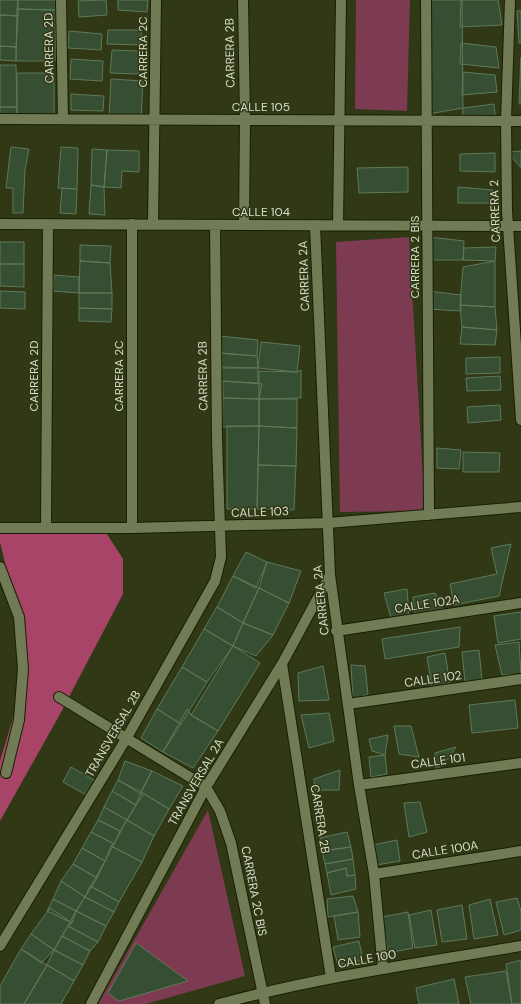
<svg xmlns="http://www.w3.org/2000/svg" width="521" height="1004" viewBox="0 0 521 1004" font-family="'DM Sans',sans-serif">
	<rect width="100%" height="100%" fill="#303815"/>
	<path fill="#7c3b51" d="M356 0H410L407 111 355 109Z
		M409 237 425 511 340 512 336 242Z
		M208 810 245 976 146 1004H98Z"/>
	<path fill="#a94469" d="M0 529 105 531 123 559V594L59 716 0 821V761L19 698 18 647 12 592 0 542Z"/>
	<path fill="#364e31" stroke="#5f795a" d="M0 0H18V16L0 15Z
		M18 0H55L56 10 17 9Z
		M106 0 107 15 79 17 78 1Z
		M118 0H148L147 12 118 10Z
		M429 0H462L463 108 428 114Z
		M461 0H498L502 25 460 27Z
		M17 9 56 10 55 61H16Z
		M517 11H521V43H519Z
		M0 15 18 16 16 47 0 46Z
		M108 30H142L139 45 107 44Z
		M69 31 102 34 101 50 68 48Z
		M461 43 496 47 499 68 460 64Z
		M0 46 16 47V61L0 60Z
		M112 50 139 51 138 74 110 73Z
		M521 57V104H519Z
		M71 59 103 61 102 81 70 79Z
		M0 65H16L17 107H0Z
		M463 72 495 75 497 92 462 95Z
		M17 73H54V118H17Z
		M111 79 143 81 141 118 109 116Z
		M71 94 104 96 103 111 71 110Z
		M494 104 496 122 462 123 463 108Z
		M0 107H17V118L0 117Z
		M11 147 29 149 25 170 23 213H13V188H6Z
		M61 147 78 148 77 189 58 188Z
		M92 149 107 150 104 187 91 185Z
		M107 150 139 151V172L122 171 121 188 104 187Z
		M521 151V168L508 152Z
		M495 153V172L460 171V154Z
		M408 167V192L359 193 357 168Z
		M91 185 104 187 105 215 89 214Z
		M458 187 493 190 495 203H458Z
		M62 188 77 189 76 214 60 213Z
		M429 237 464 241 463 260H429Z
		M0 242H24V264H0Z
		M80 245 111 246 110 263 80 261Z
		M496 247 495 261 463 260 464 248Z
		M80 261 110 263 112 293H79Z
		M495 261V307L460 305 463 267Z
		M0 264H24V287L0 286Z
		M54 275 79 277V293L53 291Z
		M0 291 25 292V309L0 308Z
		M428 291 461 295V311L428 309Z
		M79 293H112V309L79 308Z
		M460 305 495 307 497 330 462 327Z
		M79 308 112 309 111 322 79 321Z
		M462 327 497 330 495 345 460 344Z
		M219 336 258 340 257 356 218 353Z
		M261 342 300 346 297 372 258 368Z
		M221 353 257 356 258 368 219 367Z
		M500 357V373L466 374V358Z
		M218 368H258V383L218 381Z
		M301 370V398L259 399V371L297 372Z
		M500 376 501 390 467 391 466 378Z
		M223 381 262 384 259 399 223 398Z
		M223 398 259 399V426L222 427Z
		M259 399H297V428L259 426Z
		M500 405 501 420 468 423 467 407Z
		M227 426H259L257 509H227Z
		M259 426 297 428 296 466 258 465Z
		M437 448 461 450 459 469 437 468Z
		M463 452 500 453 499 472H463Z
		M258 465 296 466 294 510 257 509Z
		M511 544 499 596 454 605 450 584 497 574 491 548Z
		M246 552 267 562 256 588 233 576Z
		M267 562 301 571 289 603 259 588Z
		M233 576 259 588 243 623 217 607Z
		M259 588 289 603 273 635 243 623Z
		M407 589 409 616 391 618 384 593Z
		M435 593 444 612 415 615 413 597Z
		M217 607 243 623 233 646 204 629Z
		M521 612V639L498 643 494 616Z
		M243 623 273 635 256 656 233 646Z
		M460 627 459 647 385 659 382 639Z
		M204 629 233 646 207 682 182 667Z
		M519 642 521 675H502L495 645Z
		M233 646 260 663 218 731 191 715Z
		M479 650 482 680 465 682 462 652Z
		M445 653 450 684 432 687 427 657Z
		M351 665 365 666 368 694 353 700Z
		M323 666 329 700 299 701 298 673Z
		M182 667 207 682 181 724 157 709Z
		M515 700 518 728 472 733 469 705Z
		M157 709 181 724 163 752 141 738Z
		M187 709 191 715 218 731 193 768 163 752Z
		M329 713 334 741 309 748 301 715Z
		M394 726H411L419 757 399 754Z
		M388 735 385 755 372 751 369 739Z
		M456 747 448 759 436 770 435 753Z
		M385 755 387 774 371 777 369 757Z
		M125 761 152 771 141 792 118 780Z
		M71 767 96 781 88 796 63 782Z
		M340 770 339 790H315L314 779Z
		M152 771 183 786 169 809 141 792Z
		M118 780 143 795 136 805 112 791Z
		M112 791 136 805 127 820 104 807Z
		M141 792 169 809 154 836 127 820 136 805Z
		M420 802 427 832 409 837 404 803Z
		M104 807 127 820 120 831 98 820Z
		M98 820 120 831 114 844 91 832Z
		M127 820 154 836 142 862 111 846 114 844Z
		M91 832 114 844 105 861 82 848Z
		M347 832 351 847 322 851 320 838Z
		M397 840 400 861 376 865 373 845Z
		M111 846 142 862 119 902 91 886 105 861Z
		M351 847 353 859 325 864 322 851Z
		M82 848 105 861 97 878 73 864Z
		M353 859 355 875 347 876 346 868 327 873 325 864Z
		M73 864 97 878 85 897 61 881Z
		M346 868 347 876 355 875 356 889 331 895 327 873Z
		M61 881 85 897 76 911 53 899Z
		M90 886 119 902 114 912 85 897Z
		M353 896 358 912 328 917 327 899Z
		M85 897 114 912 106 926 76 911Z
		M517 898 521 911V930L504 935 496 902Z
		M53 899 76 911 72 923 47 911Z
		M490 899 498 935 474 939 469 905Z
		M462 905 467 939 442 942 437 910Z
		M50 908 72 923 68 926 54 950 31 934Z
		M431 910 437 945 415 948 409 915Z
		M76 911 106 926 98 942 68 926Z
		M358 912 360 937 338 940 334 916Z
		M408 912 413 948 388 953 382 917Z
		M68 926 98 942 90 951 62 936Z
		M31 934 54 950 41 963 21 949Z
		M62 936 90 951 83 965 54 950Z
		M359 941 363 960 338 965 333 947Z
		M136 943 188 981 119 1001 108 993Z
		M21 949 47 965 24 1004H0V986Z
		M54 950 83 965 74 981 47 965Z
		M521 960V1003L512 1004 506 964Z
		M47 965 74 981 61 1004H24Z
		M506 971 512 1004H471L465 977Z
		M454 979 459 1004H419L416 988Z"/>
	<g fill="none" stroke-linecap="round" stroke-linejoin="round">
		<g stroke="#181f00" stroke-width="12">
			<path id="minor" d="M61 0 63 119
				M243 0 245 120 244 225
				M426 0 429 515
				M510 0 506 121 507 211 521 420
				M0 119 521 121
				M0 224 521 226
				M153 224 156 0
				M315 225 330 575 359 785 374 874 383 969
				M338 225 341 0
				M46 527 48 224
				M0 528H132L328 523 521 507
				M132 528V224
				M0 567 19 617 23 669 19 720 6 773
				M336 631 521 603
				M282 664 331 978
				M59 697 206 787 220 811 231 843 265 1004
				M348 704 521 679
				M359 785 521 763
				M374 874 521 851
				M0 946 126 739 215 581 221 557 217 440 215 225
				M91 1004 206 787 282 664 330 575"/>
		</g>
		<g stroke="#181f00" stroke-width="12">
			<path id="tertiary" d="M219 1004C318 977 420 963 521 946"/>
		</g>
		<use href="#minor" stroke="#717b55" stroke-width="10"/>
		<use href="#tertiary" stroke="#717b55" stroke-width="10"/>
	</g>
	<g text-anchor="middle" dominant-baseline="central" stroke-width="3" stroke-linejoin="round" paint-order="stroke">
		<g font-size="12" fill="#d9dfcb" stroke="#303815">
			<text transform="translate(49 48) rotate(-91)">CARRERA 2D</text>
			<text transform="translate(143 52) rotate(-90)">CARRERA 2C</text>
			<text transform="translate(230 53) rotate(-91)">CARRERA 2B</text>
			<text x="261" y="107">CALLE 105</text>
			<text transform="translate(495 211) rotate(-92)">CARRERA 2</text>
			<text x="261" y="212">CALLE 104</text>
			<text transform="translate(415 257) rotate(-90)">CARRERA 2 BIS</text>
			<text transform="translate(304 276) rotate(-92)">CARRERA 2A</text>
			<text transform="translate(34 376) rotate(-90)">CARRERA 2D</text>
			<text transform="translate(119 376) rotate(-90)">CARRERA 2C</text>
			<text transform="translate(203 376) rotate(-91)">CARRERA 2B</text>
			<text transform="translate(260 512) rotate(-2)">CALLE 103</text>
			<text transform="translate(321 600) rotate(-96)">CARRERA 2A</text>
			<text transform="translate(427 604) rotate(-9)">CALLE 102A</text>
			<text transform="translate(433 679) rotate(-8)">CALLE 102</text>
			<text transform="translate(113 734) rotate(-60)">TRANSVERSAL 2B</text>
			<text transform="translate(438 761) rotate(-8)">CALLE 101</text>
			<text transform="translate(196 782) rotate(-60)">TRANSVERSAL 2A</text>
			<text transform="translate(320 819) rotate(81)">CARRERA 2B</text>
			<text transform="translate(445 850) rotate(-9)">CALLE 100A</text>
			<text transform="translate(254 891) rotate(79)">CARRERA 2C BIS</text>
			<text transform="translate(367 959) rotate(-10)">CALLE 100</text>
		</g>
	</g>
</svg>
